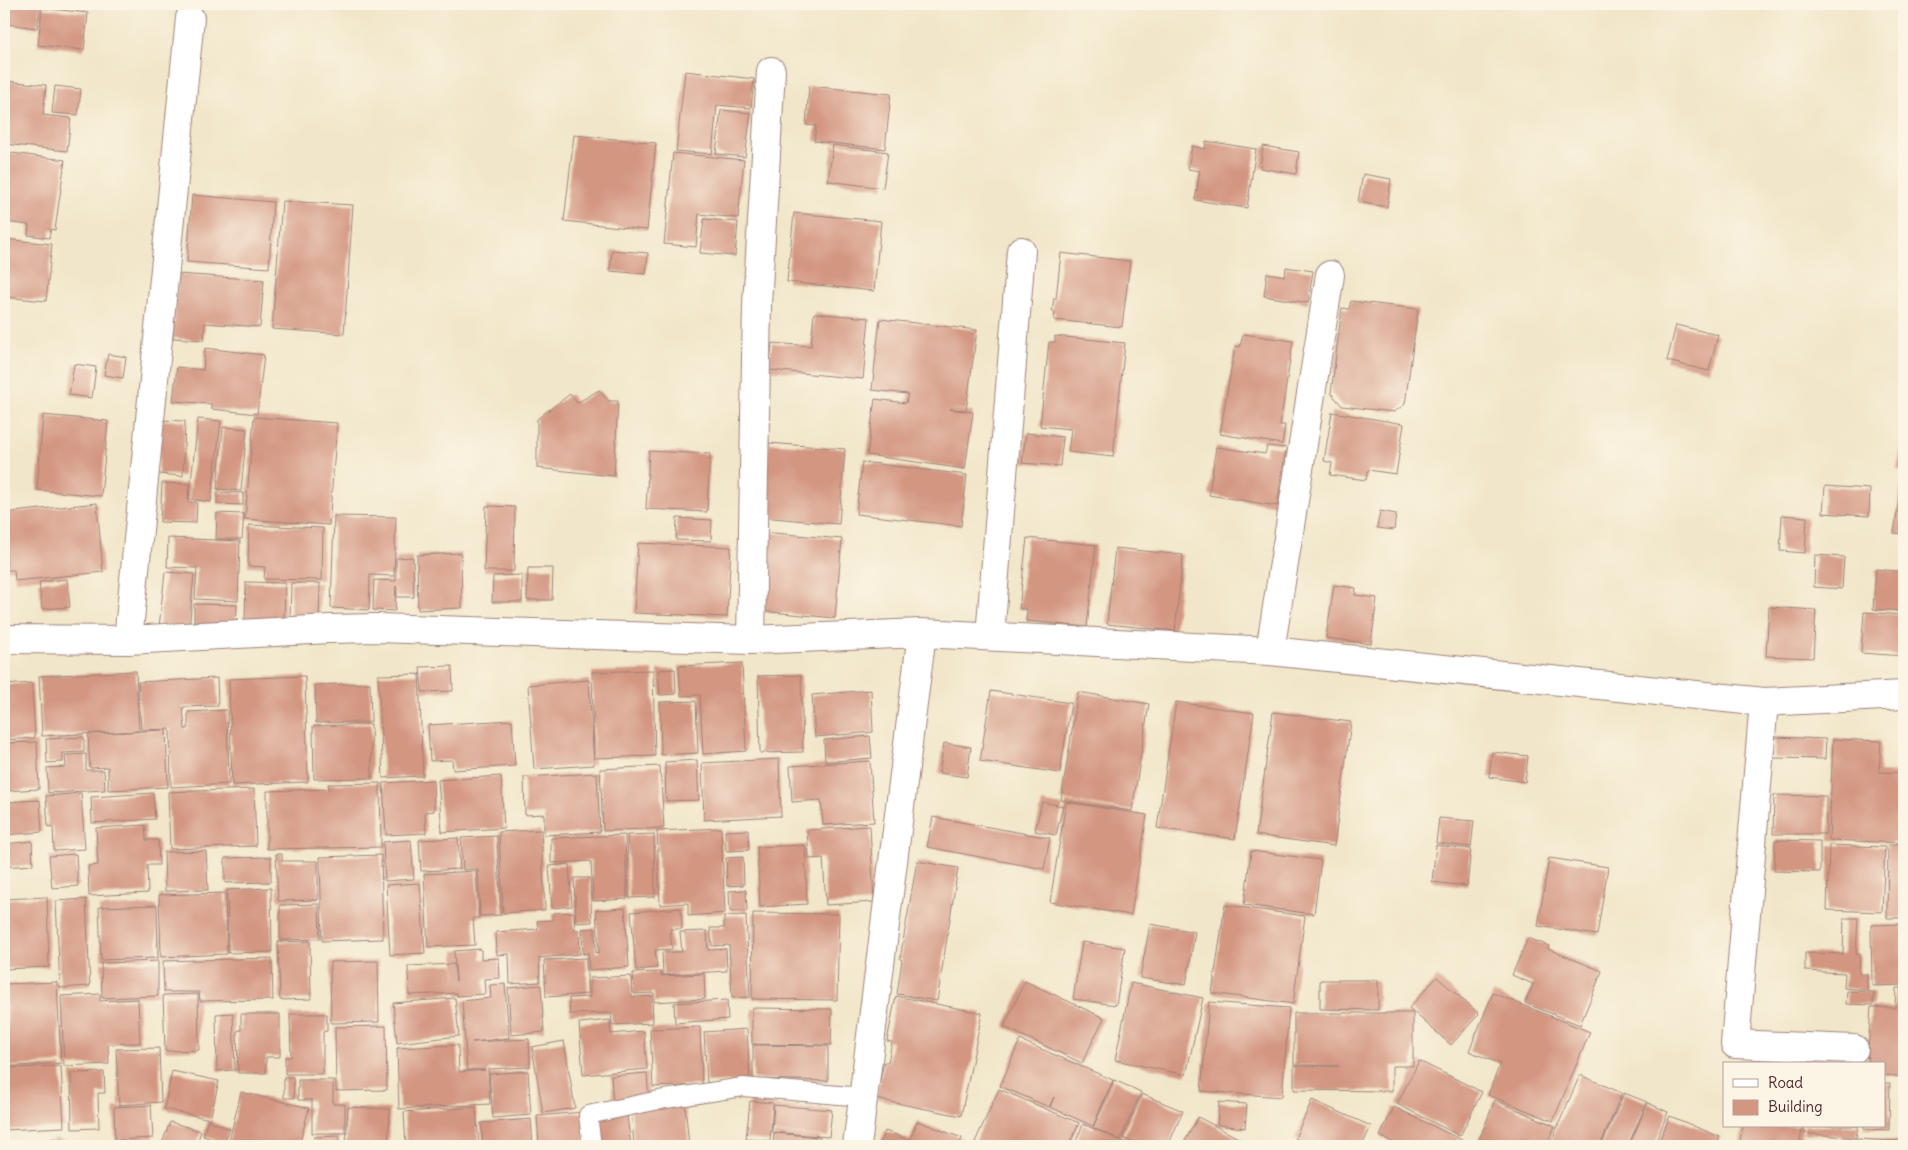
<svg xmlns="http://www.w3.org/2000/svg" width="1908" height="1150" viewBox="0 0 1908 1150" font-family="Delius,sans-serif">
	<rect width="100%" height="100%" fill="#fcf5e5"/>
	<filter id="ink" filterUnits="userSpaceOnUse"><feTurbulence type="fractalNoise" baseFrequency=".02" numOctaves="2"/><feDisplacementMap in="SourceGraphic" scale="10" xChannelSelector="R" yChannelSelector="G"/><feConvolveMatrix kernelMatrix="1 2 1 2 8 2 1 2 1" color-interpolation-filters="sRGB"/></filter>
	<filter id="wash" filterUnits="userSpaceOnUse"><feTurbulence type="fractalNoise" baseFrequency=".0096" numOctaves="4" result="noise"/><feDisplacementMap in="SourceGraphic" scale="20" xChannelSelector="R" yChannelSelector="G"/><feGaussianBlur stdDeviation="1.12" result="paint"/><feColorMatrix in="noise" values="0 0 0 0 0 0 0 0 0 0 0 0 0 0 0 0 0 1.4 0 .05"/><feComposite in="paint" operator="in"/></filter>
	<g filter="url(#wash)">
		<rect width="100%" height="100%" fill="#f1e6c9"/>
		<g id="blocks">
			<path fill="#d39681" d="M9 4H41L37 28 6 24Z
				M61 4H88L87 9Z
				M42 8 88 13 84 50 38 45Z
				M685 71 754 79 751 108 717 105 712 154 676 151Z
				M6 81 46 85 43 115 71 118 67 151 4 144V99Z
				M55 86 81 89 78 115 52 113Z
				M809 86 891 94 885 149 814 141 816 126 806 125Z
				M721 110 751 113 745 157 716 154Z
				M574 135 656 143 647 230 564 221Z
				M1206 141 1256 149 1247 208 1195 200 1200 171 1188 169 1192 146 1205 149Z
				M833 145 888 152 883 188 828 181Z
				M1263 146 1299 152 1296 174 1260 168Z
				M4 152 65 160 55 230 51 229 49 238 28 235 29 225 4 222Z
				M673 153 744 160 738 218 699 214 696 247 664 244Z
				M1363 174 1391 179 1387 207 1358 202Z
				M192 195 273 202 269 268 187 262Z
				M282 201 353 205 344 334 272 329Z
				M794 213 881 221 874 291 787 282Z
				M704 219 738 222 735 256 700 253Z
				M4 239 52 244 46 301 4 297Z
				M612 250 648 253 646 274 610 271Z
				M1061 253 1130 261 1122 327 1054 320 1055 312H1052L1054 298 1056 299Z
				M1286 267 1313 271 1308 303 1264 296 1267 273 1285 276Z
				M178 274 264 280 260 327 205 323 204 340 173 338Z
				M1351 301 1418 309 1405 404 1394 412 1342 406 1331 393 1342 308 1349 309Z
				M814 313 869 318 863 379 769 370 772 343 811 346Z
				M880 319 977 330 966 410 950 409 973 412 965 469 867 455 875 399 906 403 908 394 872 390Z
				M1676 325 1718 335 1709 371 1667 361Z
				M1243 334 1293 341 1280 425H1285L1282 444 1220 434 1235 346 1240 347Z
				M1055 336 1125 343 1113 457 1068 452 1071 429 1040 426 1049 342H1055Z
				M205 348 264 355 257 414 211 409V404L173 401 177 367 203 370Z
				M108 354 126 357 123 378 104 375Z
				M74 364 96 367 92 398 69 395Z
				M599 390 609 401H618L614 476 537 468V419L570 394 577 403Z
				M1332 412 1404 424 1396 474 1368 470 1366 480 1330 475 1332 463 1324 461Z
				M43 415 108 421 101 496 37 490Z
				M254 417 337 423 329 525 245 519Z
				M198 419 221 421 211 502 189 499Z
				M161 420 185 421 183 476 158 474Z
				M223 427 247 429 241 491 217 489Z
				M1026 433 1063 437 1060 466 1022 463Z
				M769 443 845 449 839 524 762 517Z
				M1267 446 1286 448 1277 506 1209 495 1216 447 1265 454Z
				M1901 449H1904V534L1894 533 1903 471 1897 470Z
				M649 451 710 454 707 512 646 509Z
				M862 462 967 475 961 526 856 514Z
				M162 483 189 484 188 502H197L196 523 160 522Z
				M1825 486 1870 489 1869 516 1823 513Z
				M217 492 243 493V505L217 504Z
				M97 503 103 572 15 581 14 570H7L4 513Z
				M486 506 515 507 514 571H484Z
				M1380 511 1396 514 1394 530 1377 528Z
				M217 513 244 514 242 539H216Z
				M1782 515 1807 517 1805 553 1780 551Z
				M334 516 396 517 394 576 370 575 369 610 331 608Z
				M677 518 712 520 711 541 676 540Z
				M249 525 323 528 322 580 264 579 265 567 248 566Z
				M762 532 842 539 835 618 760 611Z
				M168 538 240 541 238 601 195 599 197 568 167 567Z
				M1027 538 1096 545 1087 627 1026 621 1027 609H1019Z
				M638 543 731 547 727 617 634 613Z
				M1115 548 1183 555 1175 631 1107 624Z
				M461 553 462 608 418 610 417 555Z
				M1815 555 1844 557 1842 589 1814 587Z
				M413 557 414 597H397L396 586 395 611 373 610 374 580 396 581V558Z
				M528 568H553L552 600H527Z
				M1876 569 1904 572V611L1873 609Z
				M165 572 194 574 189 630 159 627Z
				M522 575V602H492L493 576Z
				M67 579 70 607 42 609 39 582Z
				M246 582 285 583 284 621 245 620Z
				M291 583H320L319 620H290Z
				M1334 585 1356 588 1355 595 1377 598 1371 644 1326 638Z
				M194 604 237 605 236 630 194 629Z
				M1769 607 1816 610 1813 658 1766 656Z
				M1864 612 1904 615V656L1861 653Z
				M742 663 746 751 703 754 700 695 681 696 679 666Z
				M452 666 453 691 422 692 420 667Z
				M675 669 676 694 660 695 658 670Z
				M653 670 655 756 594 758 592 672Z
				M136 671 139 731 42 736 39 676Z
				M419 674 423 776 383 778 378 675Z
				M801 675 803 752 760 753 758 676Z
				M305 676 308 782 232 785 229 679Z
				M217 678 218 706 183 707 185 729H188V712L227 710 229 784 171 787 170 729 141 730 138 682Z
				M589 680 594 765 534 769 528 685Z
				M32 683 35 738 4 740V685Z
				M370 683 371 722 316 723 315 685Z
				M871 690 873 732 815 737 812 695Z
				M991 691 1071 703 1060 773 980 761Z
				M1078 692 1149 704 1132 811 1061 800Z
				M696 701 698 753 661 755 660 702Z
				M1176 702 1254 713 1235 839 1157 828Z
				M1273 712 1351 722 1334 846 1256 835Z
				M512 720 515 766 453 770 452 760 430 761 428 725Z
				M371 724 372 778 314 779 313 726Z
				M166 730 168 787 108 790V767L90 768 88 734Z
				M870 736 872 758 825 762 824 740Z
				M84 737V752L63 753V762L47 763 46 739Z
				M1775 737 1826 739 1825 759 1774 758Z
				M1833 739 1881 741 1879 772 1904 773V843L1829 840Z
				M37 742 39 789 4 791V743Z
				M944 743 971 747 967 777 939 773Z
				M1492 752 1528 756 1525 782 1489 777Z
				M86 754V770H104L105 790 48 793 47 768 66 767 65 755Z
				M779 759 781 816 704 820 702 763Z
				M697 760 699 800 666 801 665 762Z
				M870 761 874 822 823 825 821 800 792 802 790 766Z
				M660 766 664 828 603 831 600 769Z
				M597 773 600 832 544 835V814L525 815 524 777Z
				M501 776 504 828 442 832 438 780Z
				M433 780 434 811 425 812 426 833 386 835 383 783Z
				M380 783 381 847 267 849V791L329 789 328 784Z
				M254 789 256 846 170 849 168 792Z
				M81 793 85 849 54 851 53 826 48 827 46 796Z
				M153 793 155 819 92 823 91 797Z
				M1774 795 1826 796V834H1773Z
				M40 800 42 832 4 835V802Z
				M1042 802 1063 806 1056 835 1035 831Z
				M1066 802 1147 815 1131 915 1050 902Z
				M933 817 1050 838 1044 869 927 847Z
				M1439 818 1474 821 1471 847 1436 843Z
				M145 825 146 840H158L159 865H147L148 893 89 896 88 866 98 865 96 828Z
				M870 826 874 902 826 905 823 858 809 859 807 830Z
				M721 828 725 913 688 916V903L660 905 657 831Z
				M541 830 545 910 503 913 499 832Z
				M748 830 749 850 726 851 725 831Z
				M654 834 655 897 629 898 627 835Z
				M625 835 627 899 593 901 591 861 551 863V838Z
				M497 836 501 915 480 916 478 869 463 870 461 838Z
				M458 838 460 869 421 871 419 840Z
				M411 840 414 879 385 881 383 842Z
				M1775 840 1820 841V872L1774 871Z
				M32 841 33 865 4 867V844Z
				M805 845 807 904 760 907 757 847Z
				M1436 845 1471 849 1467 886 1432 882Z
				M1829 845 1885 847 1882 912 1827 910Z
				M1888 845H1904V918H1887Z
				M206 851 208 890 165 891 164 852Z
				M1251 851 1321 860 1314 914 1244 905Z
				M76 854 78 886 52 888 49 856Z
				M276 854H282V861H318V900L278 901Z
				M381 855 383 939 322 941 320 857Z
				M271 857V882L225 883V858Z
				M743 857 744 885 727 886 726 858Z
				M1549 858 1608 867 1597 935 1538 926Z
				M917 861 958 868 937 1001 897 994 902 960 900 959Z
				M569 864 572 906 552 908 549 866Z
				M476 871 479 918H473L475 945 428 947 424 874Z
				M574 878H590L592 922 576 923Z
				M420 883 425 953 390 955 386 885Z
				M271 888 272 952 228 953 227 890Z
				M746 890 747 911H730L729 891Z
				M225 893 227 954 161 957 159 895Z
				M47 897 49 967 4 969V899Z
				M86 899 90 986 60 988 56 901Z
				M319 904 320 939 280 940V905Z
				M157 905 158 958 101 960 99 907Z
				M1225 905 1305 916 1293 1004 1212 993Z
				M625 908 629 967 589 970 588 953 583 954 582 929 595 928 596 953 599 952 596 910Z
				M681 908 682 929H670L672 949 655 950 657 968 636 970 631 912Z
				M574 912 575 930H579L580 954 539 958 540 982 510 984 509 954 497 955 496 932 538 929 537 921 553 920V913Z
				M753 913 839 914 837 1000 752 999Z
				M746 915 750 997 732 998 729 945 712 946 710 928H724V916Z
				M1844 918H1858L1856 954H1860L1859 974H1867V990L1844 988 1845 973 1805 971V953L1843 954Z
				M1150 924 1195 932 1186 985 1140 978Z
				M1904 924V985L1872 986 1871 925Z
				M707 931 708 950 726 949 727 971 663 975 662 952H682L680 932Z
				M1528 938 1549 946 1548 949 1602 971 1580 1025 1525 1003 1533 984 1512 975Z
				M310 941 311 999 280 1000 278 942Z
				M1082 942 1125 948 1116 1005 1073 999Z
				M481 949V959L499 958 500 978 484 979 485 994 457 996V993L409 995 408 966 454 964 456 981 454 951Z
				M272 958 273 1000 200 1001 199 992H164L163 961Z
				M586 958 588 994 546 997 544 960Z
				M158 961V996L102 998 101 963Z
				M378 961 379 1022 331 1023 330 962Z
				M661 972V976L704 974 705 999 654 1002V993L634 994 633 973Z
				M631 976 632 997 652 996 653 1023 612 1025 611 1013 570 1014 569 998 590 997V978Z
				M1437 977 1479 1014 1451 1045 1409 1008Z
				M1320 980H1378V1010L1320 1009Z
				M1025 981 1104 1018 1082 1063 1004 1027Z
				M57 982 61 1063 4 1067V1037H8L5 984Z
				M1131 983 1203 998 1186 1075 1115 1060Z
				M505 984 509 1038 472 1042 529 1039 530 1067 488 1069 490 1104 399 1109 397 1048 458 1045 459 1072 485 1070H467L462 1001 491 998 490 985Z
				M541 985 544 1032 511 1035 508 988Z
				M1896 988H1904V1077L1884 1075V1064H1867L1871 1007 1895 1008Z
				M1847 991 1874 992 1873 1005 1846 1004Z
				M1493 993 1590 1032 1553 1121 1488 1095 1500 1064 1469 1051Z
				M100 994V1001L138 999 140 1043 108 1044 109 1064 64 1066 61 996Z
				M198 994 199 1050 165 1051 163 995Z
				M896 996 982 1013 961 1116 876 1099 884 1062H888L892 1042 887 1041Z
				M455 998 459 1036 397 1043 393 1003Z
				M727 1000 728 1019 675 1023 674 1003Z
				M1209 1002 1289 1008 1282 1097 1201 1091Z
				M752 1008 832 1009 831 1045 752 1044Z
				M233 1013 235 1070 217 1071 216 1014Z
				M1294 1013H1413V1066H1392V1091L1294 1090V1066H1339L1294 1065Z
				M241 1014H280V1057H266V1073H238L237 1031 241 1030Z
				M290 1014H327V1031L323 1032V1074H285V1057H291Z
				M610 1020 611 1034 644 1031 647 1069 583 1075 579 1023Z
				M386 1026 387 1090 336 1091 335 1027Z
				M700 1027 702 1085 653 1087 650 1029Z
				M747 1029 750 1081 707 1083 704 1032Z
				M1020 1040 1113 1080 1093 1126 1050 1107 1054 1097 1049 1107 1000 1086Z
				M564 1041 575 1108 543 1113 532 1047Z
				M753 1045 828 1046V1081L753 1079Z
				M159 1048 161 1102 119 1105 116 1049Z
				M1419 1061 1482 1092 1460 1136 1397 1104Z
				M61 1066 64 1127 4 1130V1068Z
				M172 1071 219 1081 210 1119 164 1109Z
				M528 1071 531 1115 493 1118 489 1074Z
				M104 1072 105 1093H98L99 1128 72 1129 71 1073Z
				M647 1073 649 1102 613 1105 611 1076Z
				M1580 1075 1622 1093 1600 1146H1549Z
				M284 1077H293L294 1098H284Z
				M298 1080H333V1104H345V1133H312V1100H298Z
				M1114 1080 1141 1092 1120 1140 1093 1128Z
				M1884 1083H1890L1889 1130 1864 1129V1126H1884Z
				M999 1089 1079 1123 1069 1146H986L975 1142Z
				M241 1092 309 1108 299 1146H232L233 1142 229 1141Z
				M1624 1093 1647 1102 1628 1146H1601Z
				M1142 1094 1183 1111 1168 1146H1141L1123 1138Z
				M1312 1100 1371 1126 1362 1146H1312L1295 1138Z
				M1495 1100 1555 1126 1546 1146H1494L1479 1140Z
				M750 1101 773 1103 770 1141 746 1139Z
				M1219 1102 1247 1104 1245 1128 1217 1125Z
				M685 1103 689 1146H634L631 1108Z
				M1648 1103 1668 1112 1654 1146H1629Z
				M151 1105 153 1138 115 1140 114 1107Z
				M774 1105 832 1110 829 1137 772 1132Z
				M348 1107 390 1109 388 1146H346Z
				M476 1107 479 1146H406L404 1112Z
				M1394 1107 1464 1141 1461 1146H1400L1380 1136Z
				M626 1109 631 1146H601L596 1113Z
				M583 1112 585 1145 539 1146 537 1116Z
				M1670 1116 1720 1137 1716 1146H1657Z
				M1198 1117 1242 1140 1239 1146H1191L1184 1143Z
				M531 1119 533 1146H483L481 1123Z
				M208 1120 230 1129 224 1143 203 1136Z
				M917 1121 962 1138 959 1146H879L885 1131 910 1140Z
				M170 1122 201 1131 196 1146H161Z
				M1083 1124 1127 1143 1125 1146H1074Z
				M1743 1126H1803L1800 1141 1838 1146H1739Z
				M1804 1126H1858L1856 1138 1804 1133Z
				M774 1133 820 1137 819 1146H773Z
				M339 1136V1146H314V1137Z
				M53 1138 85 1146H51Z
				M1855 1139 1902 1141V1146H1855Z
				M4 1143 18 1145V1146H4Z"/>
		</g>
	</g>
	<g filter="url(#ink)">
		<use href="#blocks" fill-opacity="0" stroke="#9e827a" stroke-width="1"/>
		<g fill="none" stroke-linecap="round" stroke-linejoin="round">
			<g stroke="#9e827a" stroke-width="20">
				<path id="service" d="M592 1146 588 1115 659 1100 743 1087 863 1097"/>
			</g>
			<g stroke="#9e827a" stroke-width="30">
				<path id="minor" d="M990 636 1021 251
					M4 639 128 640 329 629 377 628 751 640 922 633 1270 651 1764 702 1904 695
					M128 640 190 18
					M751 640 757 304 771 71
					M1270 651 1330 275
					M1764 702 1735 1044 1854 1049
					M857 1146 922 633"/>
			</g>
			<use href="#service" stroke="#fff" stroke-width="18"/>
			<use href="#minor" stroke="#fff" stroke-width="28"/>
		</g>
	</g>
	<rect width="1908" height="1150" fill="none" stroke="#fcf5e5" stroke-width="20"/>
	<rect x="1723" y="1062" width="162" height="65" fill="#fcf5e5" stroke="#b59f9b"/>
	<rect x="1733" y="1079" width="25" height="8" fill="#ffffff" stroke="#b59f9b"/>
	<text x="1768" y="1088" font-size="15" fill="#4a1f2b">Road</text>
	<rect x="1733" y="1100" width="25" height="15" fill="#d39681" stroke="#b59f9b"/>
	<text x="1768" y="1112" font-size="15" fill="#4a1f2b">Building</text>
</svg>
